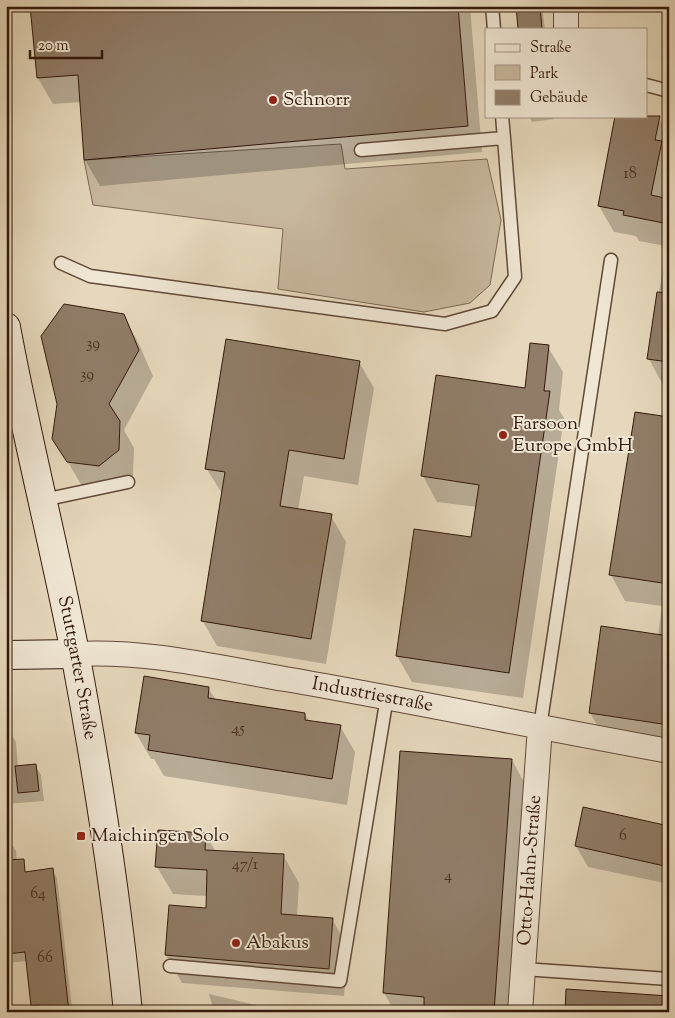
<svg xmlns="http://www.w3.org/2000/svg" width="675" height="1018" viewBox="0 0 675 1018" font-family="'Sorts Mill Goudy',serif">
	<rect width="100%" height="100%" fill="#e6d8bc"/>
	<filter id="stains"><feTurbulence type="fractalNoise" baseFrequency=".004" numOctaves="4"/><feColorMatrix values="0 0 0 0 .2 0 0 0 0 .09 0 0 0 0 .02 0 0 0 .5 -.17"/></filter>
	<radialGradient id="worn" r=".72"><stop offset=".6" stop-color="#630" stop-opacity="0"/><stop offset="1" stop-color="#630" stop-opacity=".3"/></radialGradient>
	<path fill="#c8b89e" stroke="#7e6854" d="M341 144 345 169 487 159 501 220 490 285 470 303 424 312 278 289 283 229 93 205 84 160Z"/>
	<path fill="#0003" d="M31 6H470L482 152 100 186 85 160 81 102 53 104 38 78Z
		M517 6H542L545 29H519Z
		M529 116H553L554 119 532 122Z
		M659 119 669 136V386L663 385 649 359 666 246 639 241 636 236 614 232 599 206Z
		M123 315 138 342 153 376 124 430 134 448 133 476 114 492 83 488 54 438Z
		M548 347 563 372 559 410 564 418 523 698 412 682 397 656 472 539 477 507 437 502 423 476 527 389Z
		M359 362 374 388 358 485 304 476 298 510 331 516 346 542 326 664 217 646 202 620 223 495 206 468Z
		M669 418V748L605 739 590 713 658 636 662 606 625 601 611 575Z
		M208 688 216 700 305 714 309 721 340 726 355 752 347 805 164 776 154 759H151L136 733Z
		M10 732 16 742 18 767 35 765 41 775 44 801 6 804V733Z
		M512 760 526 786 510 1012H395L384 993Z
		M669 827V884L588 867 576 846Z
		M206 835 216 852 283 855 299 883 297 916 332 919 348 947 344 996 182 983 166 955 170 906 207 909V896L173 894 157 867Z
		M6 841H10L16 851 18 874 52 870 57 878 72 1007 76 1012H36L32 1006 27 961 6 963Z
		M209 994 256 1005 260 1012H214Z"/>
	<path fill="#907c67" stroke="#33190b" d="M30 6H458L468 126 84 160 78 75 37 78Z
		M516 6H540L542 29H518Z
		M615 116H660L655 140 662 141 651 195 669 199V224L623 215 624 211 598 206Z
		M657 292 669 293V362L647 359Z
		M64 304 124 314 139 350 109 404 120 421 119 450 99 466 67 462 52 439 57 404 41 336Z
		M226 339 360 361 344 459 289 450 280 506 332 514 311 639 201 621 225 472 205 469Z
		M530 343 549 345 544 391H550L509 673 396 656 414 529 471 537 479 485 421 476 436 375 525 388Z
		M635 412 669 417V584L609 575Z
		M601 626 669 636V725L589 713Z
		M144 676 209 687 208 698 305 713V720L341 725 332 779 148 750 150 735 135 733Z
		M400 751 512 759 494 1012 424 1007V997L383 993Z
		M36 764 39 791 18 793 15 766Z
		M583 807 669 826V867L575 846Z
		M158 830 206 833 205 850 284 854 281 914 333 918 329 969 165 955 169 905 206 908 207 870 155 867Z
		M24 859 25 872 53 868 69 1012H40L39 1005 31 1006 25 952 6 954V860Z
		M566 989 669 996V1012H565Z"/>
	<g fill="none" stroke-linecap="round" stroke-linejoin="round">
		<g stroke="#604937" stroke-width="15">
			<path id="lane" d="M492 6 494 29
				M646 85 669 91
				M502 116 504 138
				M61 263 90 276 445 324 492 311 515 277 504 138 361 150
				M43 500 128 482
				M540 727 611 260
				M170 966 340 981 387 697
				M523 969 669 979"/>
		</g>
		<g stroke="#604937" stroke-width="26">
			<g id="street">
				<path d="M566 29V6"/>
				<path id="s1" d="M75 654C146 650 215 667 285 679 413 701 541 728 669 751"/>
				<path id="s2" d="M520 1012 540 727"/>
			</g>
		</g>
		<g stroke="#33190b" stroke-width="30">
			<g id="secondary">
				<path id="s3" d="M6 327C26 436 54 544 75 653 97 771 116 892 128 1012"/>
				<path d="M6 655 75 654"/>
			</g>
		</g>
		<use href="#lane" stroke="#efe6d3" stroke-width="12"/>
		<use href="#street" stroke="#efe6d3" stroke-width="24"/>
		<use href="#secondary" stroke="#efe6d3" stroke-width="28"/>
	</g>
	<g fill="#8f2418" stroke="#efe6d3" stroke-width="2">
		<circle cx="273" cy="100" r="5"/>
		<circle cx="503" cy="435" r="5"/>
		<rect x="76" y="831" width="10" height="10" rx="2.5"/>
		<circle cx="236" cy="943" r="5"/>
	</g>
	<g text-anchor="middle" dominant-baseline="central" stroke-width="4" stroke-linejoin="round" paint-order="stroke">
		<g font-size="16" fill="#4a3222">
			<text x="630" y="174">18</text>
			<text x="93" y="344">39</text>
			<text x="87" y="375">39</text>
			<text x="238" y="729">45</text>
			<text x="623" y="836">6</text>
			<text x="245" y="865">47/1</text>
			<text x="448" y="876">4</text>
			<text x="38" y="894">64</text>
			<text x="45" y="958">66</text>
		</g>
		<g font-size="19" fill="#33190b" stroke="#efe6d3" text-anchor="start">
			<text x="283" y="100">Schnorr</text>
			<text x="513" y="424">Farsoon<tspan x="513" dy="22">Europe GmbH</tspan></text>
			<text x="91" y="836">Maichingen Solo</text>
			<text x="246" y="943">Abakus</text>
		</g>
		<g font-size="19" fill="#33190b" stroke="#efe6d3">
			<text stroke="none"><textPath href="#s3" startOffset="348">Stuttgarter Straße</textPath></text>
			<text stroke="none"><textPath href="#s1" startOffset="301">Industriestraße</textPath></text>
			<text stroke="none"><textPath href="#s2" startOffset="142">Otto-Hahn-Straße</textPath></text>
		</g>
	</g>
	<rect width="675" height="1018" fill="none" stroke="#e6d8bc" stroke-width="25"/>
	<rect x="8" y="8" width="660" height="1003" fill="none" stroke="#33190b" stroke-width="2.5"/>
	<rect x="12" y="12" width="650" height="993" fill="none" stroke="#33190b"/>
	<rect x="485" y="28" width="162" height="90" fill="#efe6d3" stroke="#a49483"/>
	<rect x="495" y="44" width="25" height="8" fill="#efe6d3" stroke="#a49483"/>
	<text x="530" y="52" font-size="15" fill="#33190b">Straße</text>
	<rect x="495" y="65" width="25" height="15" fill="#c8b89e" stroke="#a49483"/>
	<text x="530" y="78" font-size="15" fill="#33190b">Park</text>
	<rect x="495" y="90" width="25" height="15" fill="#907c67" stroke="#a49483"/>
	<text x="530" y="102" font-size="15" fill="#33190b">Gebäude</text>
	<path d="M30 50v8h72v-8" fill="none" stroke="#33190b" stroke-width="2.5"/>
	<text x="38" y="50" font-size="15" fill="#33190b" stroke="#efe6d3" stroke-width="4" paint-order="stroke">20 m</text>
	<rect width="100%" height="100%" filter="url(#stains)"/>
	<rect width="100%" height="100%" fill="url(#worn)"/>
</svg>
